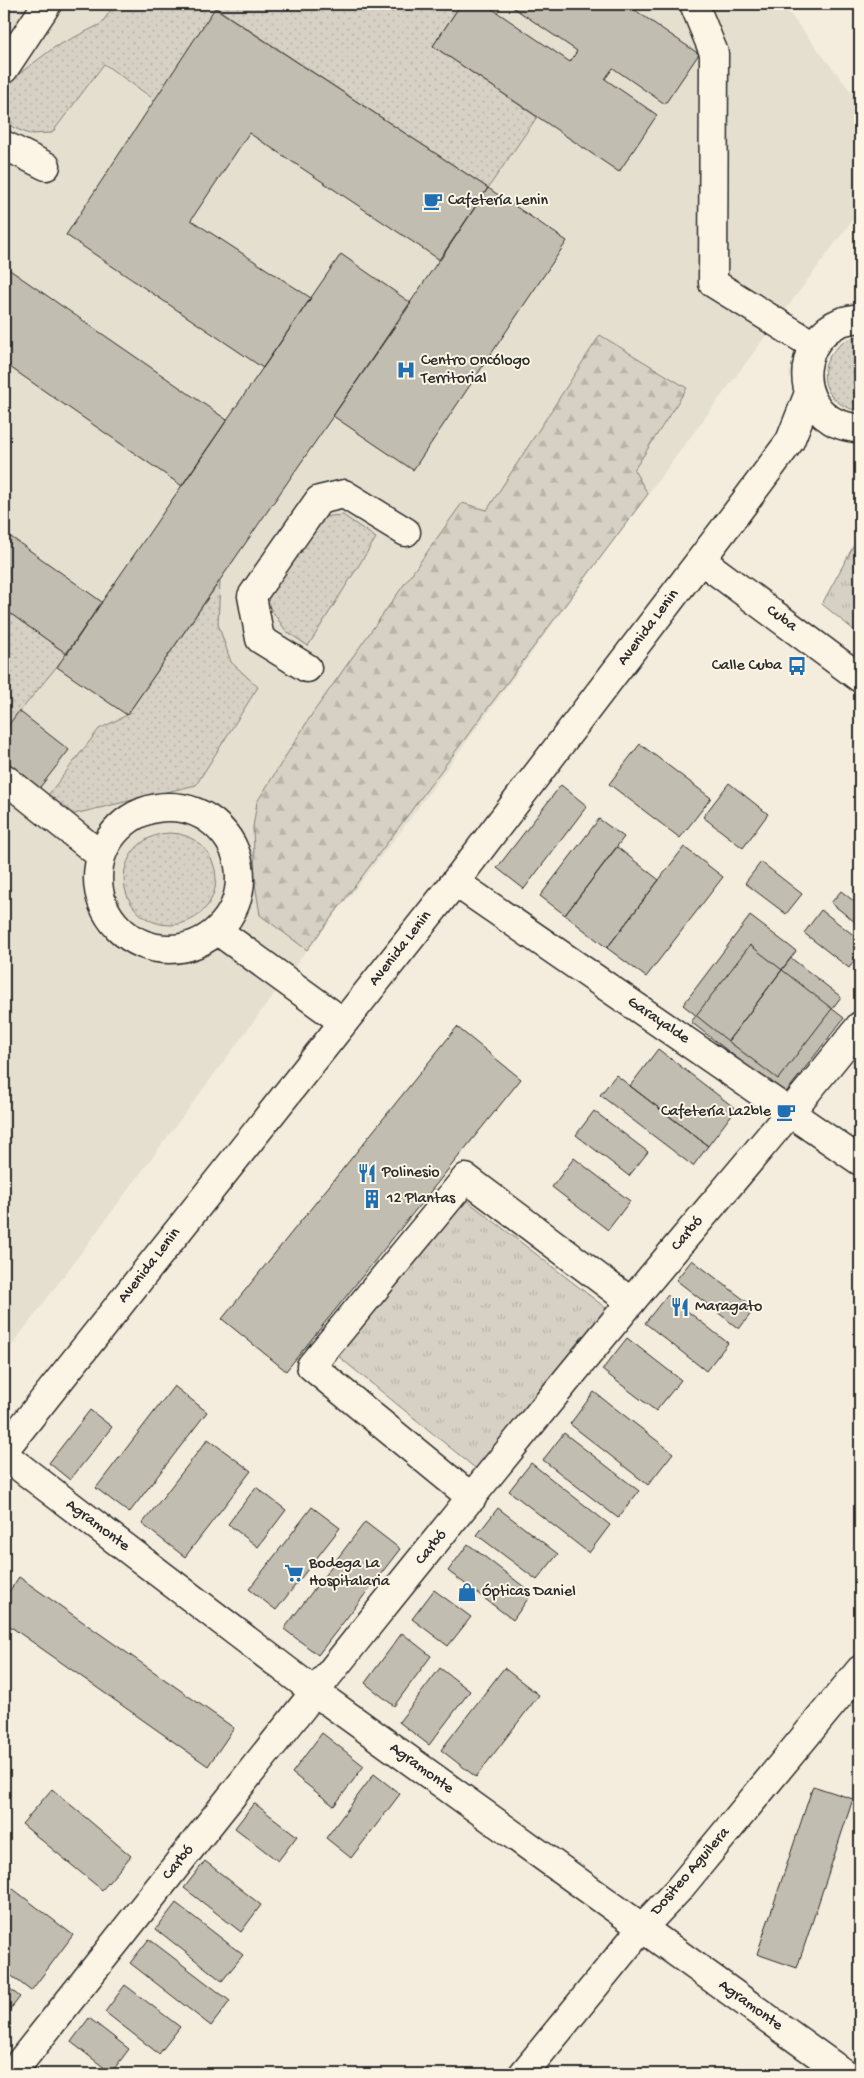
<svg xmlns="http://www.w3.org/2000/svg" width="864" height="2078" viewBox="0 0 864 2078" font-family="'Gochi Hand',sans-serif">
	<defs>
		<pattern id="grass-dots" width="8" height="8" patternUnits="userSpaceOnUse" patternTransform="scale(1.25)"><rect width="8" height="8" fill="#d6d1c4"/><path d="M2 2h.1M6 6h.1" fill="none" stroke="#b8b4a9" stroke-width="1.8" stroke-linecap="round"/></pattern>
		<pattern id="forest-firs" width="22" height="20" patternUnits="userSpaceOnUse" patternTransform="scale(1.25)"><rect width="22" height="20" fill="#d6d1c4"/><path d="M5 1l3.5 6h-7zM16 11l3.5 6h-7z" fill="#b8b4a9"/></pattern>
		<pattern id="park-tufts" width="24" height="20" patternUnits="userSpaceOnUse" patternTransform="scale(1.25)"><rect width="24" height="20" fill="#d6d1c4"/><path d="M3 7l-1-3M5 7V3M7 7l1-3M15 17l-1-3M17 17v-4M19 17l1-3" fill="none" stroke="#b8b4a9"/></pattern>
	</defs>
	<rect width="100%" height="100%" fill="#f4edde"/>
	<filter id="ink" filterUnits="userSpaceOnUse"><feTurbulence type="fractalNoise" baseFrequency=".02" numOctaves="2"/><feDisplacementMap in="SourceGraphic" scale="10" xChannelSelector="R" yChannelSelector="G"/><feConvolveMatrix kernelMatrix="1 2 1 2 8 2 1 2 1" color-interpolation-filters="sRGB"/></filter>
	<g filter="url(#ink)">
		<path fill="#e5dfd0" d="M4 4H782L860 103V210L648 494 404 827 307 950 4 1356Z"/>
		<path fill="url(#grass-dots)" stroke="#807e78" d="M115 4H461L433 46 537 117 488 188 216 8 155 100 104 64 52 133 29 134 12 127 4 110V99L12 79 55 47 101 24Z
			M857 336H860V411C814 404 812 351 857 336Z
			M343 515 376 538 308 646 286 631 266 602 320 517Z
			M220 581 218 624 231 662 258 687 196 785 70 815 42 803 99 729 127 715Z
			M4 609 67 654 4 731Z
			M124 879a46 46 0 1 1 92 0a46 46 0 1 1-92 0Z"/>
		<path fill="url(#forest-firs)" stroke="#807e78" d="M600 335 687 388 634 470 648 494 307 950 260 915 255 883 253 827 257 802 312 714 462 503 487 510Z"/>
		<path fill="url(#park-tufts)" stroke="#807e78" d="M860 534V635L822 604Z
			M465 1199 611 1312 480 1472 333 1352Z"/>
		<path fill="#c2bdb1" stroke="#2b2b2b" d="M461 4H485L570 62 577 51 508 4H626L699 54 665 104 613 68 605 79 657 115 619 172 433 46Z
			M215 8 488 188 440 260 249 133 191 220 311 298 263 368 66 235Z
			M488 188 567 241 413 470 333 416Z
			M341 254 411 303 127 715 57 667Z
			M4 266 227 420 182 486 4 363Z
			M4 532 102 602 67 654 4 609Z
			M19 711 69 750 37 791 4 765V731Z
			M640 744 711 798 680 838 609 784Z
			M729 783 768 814 743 848 703 817Z
			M561 785 587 806 524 889 497 868Z
			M599 819 624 837 565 915 540 896Z
			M617 847 659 880 607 948 565 915Z
			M684 847 723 877 646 977 607 948Z
			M761 862 802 894 786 914 745 883Z
			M841 891 860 906V926L831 903Z
			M821 910 860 940V953L849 968 804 933Z
			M750 916 796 951 728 1041 683 1005Z
			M750 945 844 1018 784 1095 691 1022Z
			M791 958 841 997 778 1079 728 1041Z
			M457 1027 521 1079 286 1371 222 1319Z
			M658 1049 736 1109 708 1146 630 1086Z
			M616 1075 708 1146 693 1166 600 1095Z
			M594 1111 648 1152 629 1176 576 1135Z
			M574 1158 630 1201 608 1230 552 1187Z
			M692 1260 755 1308 739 1329 676 1280Z
			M667 1295 728 1343 706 1371 645 1323Z
			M627 1338 681 1380 656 1411 602 1370Z
			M174 1386 207 1412 129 1513 96 1488Z
			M594 1392 673 1453 648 1485 570 1424Z
			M90 1410 112 1427 70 1480 49 1463Z
			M564 1433 639 1491 618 1518 543 1460Z
			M208 1439 251 1471 185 1557 142 1524Z
			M531 1463 610 1525 589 1553 509 1491Z
			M256 1487 286 1510 258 1547 228 1524Z
			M312 1507 340 1528 276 1610 249 1589Z
			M498 1508 558 1554 537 1580 477 1535Z
			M365 1522 400 1549 318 1655 284 1629Z
			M468 1544 532 1593 513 1620 448 1571Z
			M19 1577 234 1728 208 1766 4 1622V1599Z
			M434 1590 471 1617 448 1646 412 1619Z
			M402 1633 431 1656 394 1706 365 1683Z
			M440 1668 470 1691 429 1745 399 1722Z
			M504 1668 539 1695 476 1777 441 1750Z
			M322 1733 364 1766 334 1806 292 1773Z
			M374 1774 400 1794 351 1858 326 1838Z
			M813 1786 853 1799 797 1968 757 1954Z
			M52 1789 131 1856 102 1890 22 1824Z
			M254 1803 297 1836 278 1861 235 1828Z
			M205 1861 261 1905 241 1932 184 1888Z
			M4 1882 73 1935 31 1991 4 1970Z
			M176 1903 243 1955 222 1981 156 1929Z
			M149 1939 230 2001 211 2026 130 1963Z
			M4 1984 20 1997 9 2011 4 2008Z
			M125 1985 180 2027 159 2054 105 2012Z
			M89 2018 129 2049 111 2073 71 2042Z"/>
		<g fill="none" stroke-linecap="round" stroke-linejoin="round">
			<g stroke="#2b2b2b" stroke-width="31">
				<path id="minor" d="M694 4 714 53 713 283 813 345
					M4 69 47 4
					M4 145 46 166
					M860 318C854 319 847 320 841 322 801 338 793 396 831 420 840 426 850 427 860 429
					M701 560 860 678
					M307 668 260 639 252 596 319 500 344 494 406 532
					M4 778 99 854
					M98 878a71 71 0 1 1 142 0a71 71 0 1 1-142 0Z
					M455 882 860 1161
					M218 931 343 1022
					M4 1450 455 882 738 511 790 441 809 393
					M4 1455 315 1692 845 2074
					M472 1498 311 1366 466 1178 631 1302
					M11 2074C216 1816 420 1557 630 1303 707 1210 786 1120 860 1026
					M523 2074 642 1928 679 1889 860 1670"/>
			</g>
			<use href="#minor" stroke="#fcf5e5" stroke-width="28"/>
		</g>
	</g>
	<defs>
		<g id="cafe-bare" transform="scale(1.5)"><path d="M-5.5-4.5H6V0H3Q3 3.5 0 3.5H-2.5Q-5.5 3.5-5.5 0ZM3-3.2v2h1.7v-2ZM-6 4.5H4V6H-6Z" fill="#1f6fb2" stroke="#fcf5e5" stroke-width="2.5" paint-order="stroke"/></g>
		<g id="hospital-bare" transform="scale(1.5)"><path d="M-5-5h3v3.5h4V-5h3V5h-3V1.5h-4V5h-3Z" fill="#1f6fb2" stroke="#fcf5e5" stroke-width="2.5" paint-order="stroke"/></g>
		<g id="bus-bare" transform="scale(1.5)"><path d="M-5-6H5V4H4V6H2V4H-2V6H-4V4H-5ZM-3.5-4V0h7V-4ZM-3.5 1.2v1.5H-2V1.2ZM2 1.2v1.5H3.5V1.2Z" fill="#1f6fb2" stroke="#fcf5e5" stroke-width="2.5" paint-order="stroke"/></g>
		<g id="restaurant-bare" transform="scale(1.5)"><path d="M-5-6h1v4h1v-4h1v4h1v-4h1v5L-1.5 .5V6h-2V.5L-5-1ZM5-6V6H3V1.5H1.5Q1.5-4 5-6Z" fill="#1f6fb2" stroke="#fcf5e5" stroke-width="2.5" paint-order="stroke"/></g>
		<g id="building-bare" transform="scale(1.5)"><path d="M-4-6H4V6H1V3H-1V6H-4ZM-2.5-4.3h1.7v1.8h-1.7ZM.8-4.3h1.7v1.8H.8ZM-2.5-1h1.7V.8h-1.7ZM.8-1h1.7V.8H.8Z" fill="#1f6fb2" stroke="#fcf5e5" stroke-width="2.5" paint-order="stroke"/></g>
		<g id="supermarket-bare" transform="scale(1.5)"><path d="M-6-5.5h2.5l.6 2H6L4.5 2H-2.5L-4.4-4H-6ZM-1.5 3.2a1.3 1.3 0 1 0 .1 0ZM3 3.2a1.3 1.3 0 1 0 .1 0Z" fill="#1f6fb2" stroke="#fcf5e5" stroke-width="2.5" paint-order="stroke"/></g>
		<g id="shop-bare" transform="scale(1.5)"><path d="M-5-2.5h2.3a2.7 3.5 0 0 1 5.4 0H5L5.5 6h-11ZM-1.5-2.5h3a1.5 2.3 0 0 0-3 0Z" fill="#1f6fb2" stroke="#fcf5e5" stroke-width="2.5" paint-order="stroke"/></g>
	</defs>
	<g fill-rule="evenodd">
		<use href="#cafe-bare" x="433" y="201"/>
		<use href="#hospital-bare" x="406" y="370"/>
		<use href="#bus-bare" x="797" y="666"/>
		<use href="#cafe-bare" x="786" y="1112"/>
		<use href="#restaurant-bare" x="367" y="1173"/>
		<use href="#building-bare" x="372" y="1199"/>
		<use href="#restaurant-bare" x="680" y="1307"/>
		<use href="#supermarket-bare" x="294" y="1573"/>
		<use href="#shop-bare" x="467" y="1592"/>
	</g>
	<g text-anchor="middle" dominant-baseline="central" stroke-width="4" stroke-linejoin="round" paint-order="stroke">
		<g font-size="16" fill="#2b2b2b" stroke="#fcf5e5" text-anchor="start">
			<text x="448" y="201">Cafetería Lenin</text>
			<text x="421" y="361">Centro Oncólogo<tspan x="421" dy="18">Territorial</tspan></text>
			<text x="782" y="666" text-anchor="end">Calle Cuba</text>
			<text x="771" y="1112" text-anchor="end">Cafetería La2ble</text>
			<text x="382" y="1173">Polinesio</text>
			<text x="387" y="1199">12 Plantas</text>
			<text x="695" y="1307">Maragato</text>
			<text x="309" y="1564">Bodega La<tspan x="309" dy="18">Hospitalaria</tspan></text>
			<text x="482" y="1592">Ópticas Daniel</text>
		</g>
		<g font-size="16" fill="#2b2b2b" stroke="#fcf5e5">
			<text transform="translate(781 619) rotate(36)">Cuba</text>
			<text transform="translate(649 628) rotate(-53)">Avenida Lenin</text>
			<text transform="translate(401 949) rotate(-52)">Avenida Lenin</text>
			<text transform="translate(658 1021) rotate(34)">Garayalde</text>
			<text transform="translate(688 1234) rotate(-50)">Carbó</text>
			<text transform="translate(150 1266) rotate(-52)">Avenida Lenin</text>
			<text transform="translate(97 1526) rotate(37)">Agramonte</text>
			<text transform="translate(432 1548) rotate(-51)">Carbó</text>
			<text transform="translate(421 1769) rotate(36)">Agramonte</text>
			<text transform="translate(179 1863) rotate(-51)">Carbó</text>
			<text transform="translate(691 1872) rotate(-49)">Dositeo Aguilera</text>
			<text transform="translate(750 2006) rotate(36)">Agramonte</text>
		</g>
	</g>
	<rect width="864" height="2078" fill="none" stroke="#fcf5e5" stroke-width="20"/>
	<rect x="10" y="10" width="844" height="2058" fill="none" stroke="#2b2b2b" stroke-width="2" filter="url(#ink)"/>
</svg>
